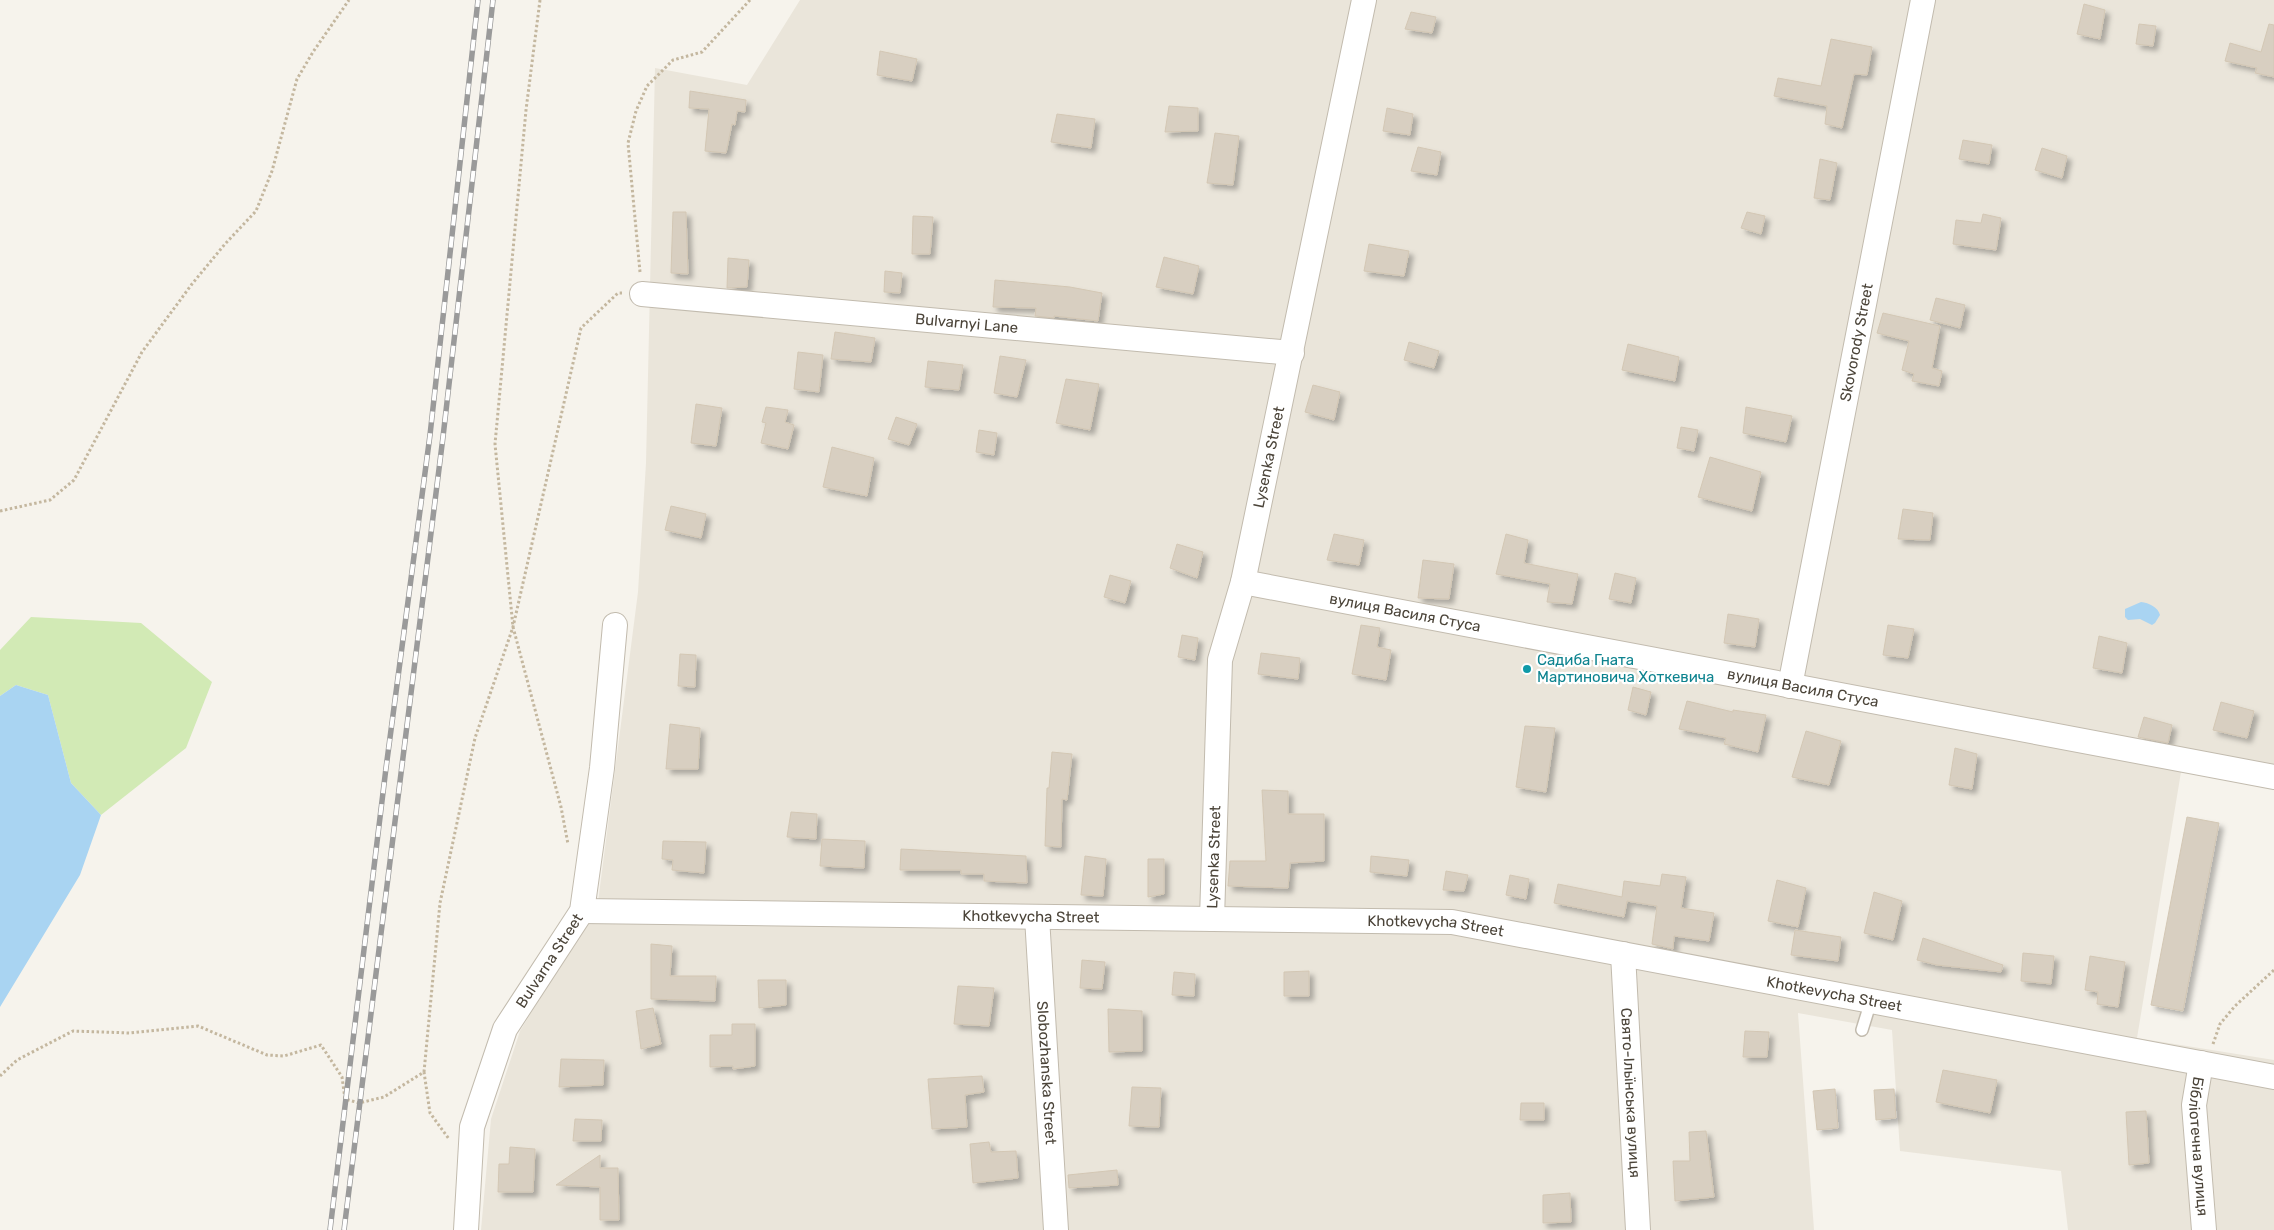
<svg xmlns="http://www.w3.org/2000/svg" width="2274" height="1230" viewBox="0 0 2274 1230" font-family="Rubik,sans-serif">
	<defs>
		<filter id="shadow"><feDropShadow dx="4.5" dy="4.5" stdDeviation="2.5" flood-color="#0004"/></filter>
	</defs>
	<rect width="100%" height="100%" fill="#f6f3ec"/>
	<path fill="#eae5da" d="M800 0H2274V789L2181 772 2137 1038 2274 1060V1230H2068L2061 1171 1900 1151 1892 1030 1798 1013 1814 1230H481L491 1119 520 1031 598 902 638 592 646 463 655 68 747 85Z"/>
	<path fill="#d2eab5" d="M31 617 141 623 212 682 186 748 101 815 71 783 48 695 16 685 0 696V650Z"/>
	<path fill="#a9d4f2" d="M2141 602C2149 603 2158 607 2160 615L2155 623 2152 625 2140 619 2128 620 2125 617V609Z
		M16 685 48 695 71 783 101 815 80 875 0 1007V696Z"/>
	<path fill="#d8cfc1" stroke="#d3c7b4" filter="url(#shadow)" d="M2084 4 2105 10 2100 39 2077 34Z
		M1411 12 1436 17 1432 33 1405 29Z
		M2139 24 2156 26 2153 46 2136 44Z
		M2269 24 2274 25V77L2255 73 2257 68 2225 61 2230 43 2261 52Z
		M1831 39 1872 47 1867 75 1854 74 1842 128 1825 124 1827 106 1774 96 1778 78 1821 86Z
		M880 51 917 59 912 81 877 75Z
		M690 91 746 100 745 112 737 111 735 125 732 124 726 153 705 151 709 109 689 108Z
		M1169 106 1198 108V131L1165 132Z
		M1387 108 1413 114 1410 135 1383 131Z
		M1057 114 1095 119 1091 148 1051 142Z
		M1215 133 1239 136 1233 185 1207 183Z
		M1963 140 1992 145 1989 164 1959 159Z
		M1418 147 1441 152 1437 175 1411 171Z
		M2042 148 2067 156 2062 178 2035 170Z
		M1820 159 1837 163 1830 200 1814 198Z
		M673 212H686L688 274 671 273Z
		M1747 212 1765 216 1761 234 1741 228Z
		M1983 214 2001 218 1996 250 1953 244 1956 220 1981 223Z
		M913 216 933 217 930 254H912Z
		M1369 244 1409 251 1404 276 1364 271Z
		M1164 257 1199 266 1193 294 1156 287Z
		M728 258 749 260 747 287 727 288Z
		M885 271 902 273 900 293 884 292Z
		M995 280 1070 287 1102 293 1098 321 1054 316V318L1035 316 1036 308 993 307Z
		M1936 298 1965 305 1960 328 1930 320Z
		M1883 313 1940 326 1932 368 1942 371 1939 386 1912 381 1914 374 1902 370 1909 341 1877 333Z
		M835 332 875 338 871 362 831 359Z
		M1409 342 1439 351 1434 368 1404 360Z
		M1628 344 1679 357 1675 381 1622 370Z
		M798 352 823 355 819 392 794 389Z
		M1000 356 1026 360 1017 397 994 393Z
		M928 361 963 365 959 390 925 387Z
		M1066 379 1099 384 1090 430 1056 423Z
		M1313 385 1340 392 1334 420 1305 412Z
		M696 404 722 408 716 446 691 443Z
		M766 407 788 410 785 422 794 425 788 449 761 443 766 423 762 422Z
		M1746 407 1792 416 1786 442 1743 433Z
		M896 417 917 424 909 445 888 439Z
		M1681 427 1698 430 1694 451 1677 448Z
		M979 430 997 433 994 455 976 452Z
		M832 447 874 458 867 496 823 487Z
		M1710 457 1761 472 1752 511 1698 497Z
		M671 506 706 514 701 538 665 530Z
		M1903 509 1933 513 1930 540 1898 539Z
		M1334 534 1364 540 1359 565 1327 560Z
		M1506 534 1528 540 1524 563 1578 574 1572 604 1547 602 1550 584 1496 574Z
		M1177 544 1203 552 1197 578 1170 568Z
		M1423 560 1454 564 1449 599 1418 598Z
		M1615 573 1636 578 1631 603 1609 599Z
		M1110 575 1131 581 1125 603 1104 597Z
		M1728 614 1759 619 1755 647 1724 643Z
		M1361 625 1380 628 1377 647 1391 650 1386 680 1352 674Z
		M1888 625 1914 629 1908 658 1883 655Z
		M1182 635 1198 638 1195 660 1178 657Z
		M2099 636 2127 643 2122 673 2093 668Z
		M1261 653 1300 658 1298 679 1258 674Z
		M680 654 696 655 695 687 678 686Z
		M1633 687 1651 692 1646 715 1628 710Z
		M1687 701 1733 712V710L1766 715 1758 752 1724 744 1726 738 1679 729Z
		M2221 702 2254 711 2247 738 2213 730Z
		M2144 717 2172 725 2168 743 2138 737Z
		M670 724 700 728 698 769H666Z
		M1525 726 1555 728 1546 792 1516 787Z
		M1806 731 1841 741 1829 785 1792 777Z
		M1955 748 1977 754 1972 789 1949 785Z
		M1052 752 1072 754 1067 800 1062 799 1061 847 1045 846 1047 788H1049Z
		M1262 790 1288 791V814H1324V861L1290 863 1288 888 1228 886 1230 861H1266Z
		M791 812 817 814 816 839 787 837Z
		M2187 817 2219 823 2183 1011 2151 1005Z
		M822 839 865 841 864 868 820 866Z
		M663 841 706 842 704 873 672 870 673 860 662 859Z
		M901 849 1026 856 1027 883 984 881V874H961V870H900Z
		M1085 856 1106 859 1103 896 1081 895Z
		M1371 856 1409 860 1407 876 1370 872Z
		M1148 859H1164V894L1148 897Z
		M1446 871 1468 875 1464 891 1443 890Z
		M1662 874 1686 877 1681 908 1714 913 1709 941 1674 936 1673 949 1652 944 1657 906 1627 901 1624 917 1554 903 1558 884 1622 897 1624 881 1660 886Z
		M1510 875 1529 879 1526 899 1506 895Z
		M1777 880 1806 888 1798 927 1768 921Z
		M1874 892 1902 901 1893 940 1864 933Z
		M1795 930 1841 937 1838 961 1791 955Z
		M1923 938 2003 965 2001 972 1937 965 1917 960Z
		M651 944 672 946 670 976H716L715 1001 651 999Z
		M2023 953 2054 956 2051 984 2021 981Z
		M2090 956 2125 962 2118 1007 2097 1004 2098 992 2085 990Z
		M1082 960 1105 962 1102 989 1080 988Z
		M1309 971V996H1284V972Z
		M1174 972 1195 974 1194 996 1172 995Z
		M758 980H786V1005L759 1008Z
		M958 986 994 988 989 1026 954 1024Z
		M653 1008 661 1044 641 1049 636 1011Z
		M1108 1009 1142 1011V1051L1109 1052Z
		M732 1024H755V1066L733 1069V1066L710 1067V1035H732Z
		M1745 1031 1769 1032 1767 1057H1743Z
		M561 1059 604 1060 603 1085 559 1087Z
		M1943 1070 1997 1080 1990 1113 1936 1102Z
		M982 1076 984 1092 965 1095 967 1127 932 1129 928 1079Z
		M1132 1087 1161 1088 1159 1127 1129 1126Z
		M1835 1089 1838 1128 1817 1130 1813 1091Z
		M1894 1089 1896 1118 1876 1120 1874 1090Z
		M1521 1103H1544V1120H1520Z
		M2146 1111 2149 1163 2129 1165 2126 1112Z
		M575 1119 602 1120 601 1141H573Z
		M1706 1131 1714 1197 1675 1201 1673 1161H1690L1689 1132Z
		M989 1142 991 1152 1016 1151 1018 1178 973 1183 970 1144Z
		M510 1147 535 1149 533 1192H498L499 1164H509Z
		M600 1155V1168H618L619 1220H600V1187L556 1185Z
		M1117 1170 1118 1185 1069 1188 1068 1175Z
		M1570 1193 1571 1222 1543 1223V1195Z"/>
	<g fill="none" stroke-linecap="round" stroke-linejoin="round">
		<g stroke="#c2bbae" stroke-width="14">
			<path id="service" d="M1862 1030 1871 1001"/>
		</g>
		<g stroke="#c2bbae" stroke-width="26">
			<g id="minor">
				<path id="s1" d="M642 294 1292 353"/>
				<path id="s2" d="M1243 582 2274 777"/>
				<path id="s3" d="M1790 686 1923 0"/>
				<path id="s4" d="M582 911 1452 922 2274 1077"/>
				<path id="s5" d="M1037 917 1056 1230"/>
				<path id="s6" d="M1212 919 1220 660 1243 582 1364 0"/>
				<path id="s7" d="M1623 954 1638 1230"/>
				<path id="s8" d="M2201 1063 2194 1105 2204 1230"/>
				<path id="s9" d="M466 1230 472 1127 505 1029 582 911 602 768 615 625"/>
			</g>
		</g>
		<path stroke="#c4b79f" stroke-width="3" stroke-dasharray="2.5 2.5" stroke-linecap="butt" d="M540 0 526 110 495 444 513 627 561 807 568 844
			M640 272 628 143 636 111 647 86 673 60 702 52 750 0
			M0 511 50 500 74 480 142 352 192 284 225 244 256 211 272 171 297 79 313 52 349 0
			M2213 1044 2220 1024 2235 1006 2274 970
			M424 1072 440 903 475 738 513 627 581 328 618 293H622
			M0 1076 17 1060 73 1031 130 1033 198 1026 267 1055 284 1056 321 1045 342 1077 345 1099 359 1103 384 1097 424 1072 430 1113 449 1139"/>
		<use href="#service" stroke="#fff" stroke-width="11"/>
		<use href="#minor" stroke="#fff" stroke-width="24"/>
		<g stroke="#9a9a9a" stroke-width="5.5">
			<path id="rail" d="M330 1230 386 768 430 435 478 0
				M344 1230 443 437 493 0"/>
		</g>
		<use href="#rail" stroke="#fff" stroke-width="4" stroke-dasharray="11" stroke-linecap="butt"/>
	</g>
	<circle fill="#0f9aa8" stroke="#fff" stroke-width="2" cx="1527" cy="669" r="5"/>
	<g text-anchor="middle" dominant-baseline="central" stroke-width="4.5" stroke-linejoin="round" paint-order="stroke">
		<g font-size="15" fill="#4b4439" stroke="#fff">
			<text stroke="none"><textPath href="#s1" startOffset="326">Bulvarnyi Lane</textPath></text>
			<text stroke="none"><textPath href="#s3" startOffset="350">Skovorody Street</textPath></text>
			<text stroke="none"><textPath href="#s6" startOffset="468">Lysenka Street</textPath></text>
			<text stroke="none"><textPath href="#s2" startOffset="165">вулиця Василя Стуса</textPath></text>
			<text stroke="none"><textPath href="#s2" startOffset="570">вулиця Василя Стуса</textPath></text>
			<text stroke="none"><textPath href="#s6" startOffset="62">Lysenka Street</textPath></text>
			<text stroke="none"><textPath href="#s4" startOffset="449">Khotkevycha Street</textPath></text>
			<text stroke="none"><textPath href="#s4" startOffset="854">Khotkevycha Street</textPath></text>
			<text stroke="none"><textPath href="#s9" startOffset="288">Bulvarna Street</textPath></text>
			<text stroke="none"><textPath href="#s4" startOffset="1259">Khotkevycha Street</textPath></text>
			<text stroke="none"><textPath href="#s5" startOffset="156">Slobozhanska Street</textPath></text>
			<text stroke="none"><textPath href="#s7" startOffset="139">Свято-Ільїнська вулиця</textPath></text>
			<text stroke="none"><textPath href="#s8" startOffset="84">Бібліотечна вулиця</textPath></text>
		</g>
		<g font-size="15" fill="#0d838f" stroke="#fff" text-anchor="start">
			<text x="1537" y="660">Садиба Гната<tspan x="1537" dy="17">Мартиновича Хоткевича</tspan></text>
		</g>
	</g>
</svg>
